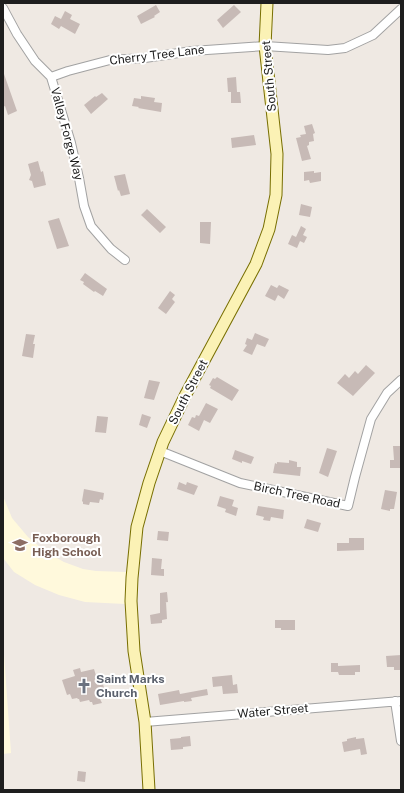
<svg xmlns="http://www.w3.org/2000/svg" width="404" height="793" viewBox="0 0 404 793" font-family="'Public Sans',sans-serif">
	<rect width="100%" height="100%" fill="#efe9e3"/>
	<path fill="#fff9dc" d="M3 496 12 518 28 537 46 552 64 562 83 569 96 571 126 572 125 604 85 602 59 595 35 585 14 572 3 558Z
		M3 640 11 753 3 754Z"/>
	<path fill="#c7bab6" d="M156 5 160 12 154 16 155 17 141 24 137 16Z
		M234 5 241 12 223 28 217 20Z
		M65 11 72 15 70 19 80 24 75 34 61 26 59 29 51 24 55 16 61 19Z
		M4 74 17 111 8 115 5 106 3 107Z
		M236 77 237 92H240L241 103H231V92H228L227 78Z
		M102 93 108 99 91 114 84 105 95 96 96 97Z
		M141 96 155 98 154 102 162 103 161 112 138 108 139 107 132 106 134 98 141 99Z
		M312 124 315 133 313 134 314 141 309 142V145L307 146 311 159 302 161 296 138 301 137 300 135 306 134 304 126Z
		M254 135 256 145 232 148 231 138Z
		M38 161 41 172 43 171 46 185 34 188 32 181 29 180 31 175 28 164Z
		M314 171V173L321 172V181L310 183 309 180 304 181V172Z
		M125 174 130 194 121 196 119 190 118 191 114 176Z
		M301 204 312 207 310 217 299 215Z
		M147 209 166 227 160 233 141 215Z
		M59 218 69 246 57 249 48 221Z
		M200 222H211L210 244 200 243Z
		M301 226 306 229 303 235 307 237 304 243 300 241 297 248 288 244 292 235 296 237Z
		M85 273 107 289 103 296 95 291 94 292 83 284 84 282 80 280Z
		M271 285 277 288 279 285 289 290 284 299 278 295 275 301 265 296Z
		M170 291 175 295 172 299 175 302 166 314 158 308Z
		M255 333 269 339 265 347 257 344 252 355 243 351 247 345 245 344 247 338 252 340Z
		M26 334 35 335 33 344H35L33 358 22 356Z
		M366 365 375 373 353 396 337 383 345 374 349 378 355 371 358 374Z
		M217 377 239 390 232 401 210 388 211 386 209 385 213 378 215 379Z
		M149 380 160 382 154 400 144 398Z
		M206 403 218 409 210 423 204 420 199 431 188 425 192 417 195 418 196 415 199 416Z
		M142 414 151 417 147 428 139 425Z
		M97 416 108 417 106 433 95 432Z
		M393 446H401V468H390V460H394Z
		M327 448 337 451 328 477 319 473Z
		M235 450 254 457 251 464 242 461V463L232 459Z
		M289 460 297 462V467H301L300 476 273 473 275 463 277 464V462L289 463Z
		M179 482 186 485 187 482 198 486 194 495 177 489Z
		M84 489 104 493 103 500 100 499 99 503 90 502 89 505 83 504V502L82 501Z
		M385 490 397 492 394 509H390V511L381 509Z
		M220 496 234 500 232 506 238 508 236 516 225 512 226 509 217 506Z
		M258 506 284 510 283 519 271 517 270 521 263 520 264 517 256 515Z
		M307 519 321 523 318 532 304 528Z
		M158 531 169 532 168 541 157 540Z
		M349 538H364V550L337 551V543H349Z
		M152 558 162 559 161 569H164V576L151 575Z
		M167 592 168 602 161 603 166 602 167 619 162 620V623L151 624 150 615 160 613V593Z
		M275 620H295V630H281V628H275Z
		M401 655V670H394V667H387L386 656Z
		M331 663H338V666L360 665V672H355V675H339L338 672H331Z
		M80 668 81 672 94 669 98 682 102 681 105 691 101 692 103 698 100 699 102 703 93 705 92 702H90L89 700 80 702 79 699H78L77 698 72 699 70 694 67 695 62 680 75 676 73 670Z
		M232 675 233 685 237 684 238 693 223 694 222 686 213 687 212 677Z
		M207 689 208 695 191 698 192 701 184 702V701L160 705 158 694 179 690 180 694Z
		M190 736 191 746 183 747V749L171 750 170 739 181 738V737Z
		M356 737V739L364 738 367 754 361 755 360 749 344 752 342 742 347 741V739Z
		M78 771 86 772 85 782 77 781Z"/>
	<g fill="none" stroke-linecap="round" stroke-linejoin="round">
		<g stroke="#a2a2a2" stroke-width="10">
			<path id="minor" d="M3 8 17 34 35 61 51 77 71 143 79 178 84 206 91 226 111 249 125 260
				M51 77 68 71 110 60 145 58 192 51 265 46 328 50 345 48 373 35 401 9
				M160 451 240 483 348 506 355 477 371 419 387 393 401 380
				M395 701 401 741
				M145 722 401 701"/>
		</g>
		<g stroke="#786f02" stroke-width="13">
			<path id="secondary" d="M149 790 145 722 134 651 131 601 132 578 137 527 149 483 163 442 186 394 256 264 269 229 276 195 277 154 265 46 267 3"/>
		</g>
		<use href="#minor" stroke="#fff" stroke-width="8"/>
		<use href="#secondary" stroke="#fbf2b5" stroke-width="11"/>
	</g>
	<defs>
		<g id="school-bare" transform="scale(1.2)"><path d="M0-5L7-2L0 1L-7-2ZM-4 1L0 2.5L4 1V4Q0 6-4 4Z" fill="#8d6e63" stroke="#fff" stroke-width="2.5" paint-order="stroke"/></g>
		<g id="church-bare" transform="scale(1.2)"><path d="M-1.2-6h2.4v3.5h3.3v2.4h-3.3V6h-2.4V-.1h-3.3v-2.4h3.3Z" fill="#6b7280" stroke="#fff" stroke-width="2.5" paint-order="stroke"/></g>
	</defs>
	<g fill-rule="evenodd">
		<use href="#school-bare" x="20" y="545"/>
		<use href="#church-bare" x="84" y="686"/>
	</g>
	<g text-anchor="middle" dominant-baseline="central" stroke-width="4" stroke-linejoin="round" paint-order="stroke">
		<g font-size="12" fill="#1e1e1e" stroke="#fff">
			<text transform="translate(157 55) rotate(-7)">Cherry Tree Lane</text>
			<text transform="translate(269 76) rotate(-95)">South Street</text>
			<text transform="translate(67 134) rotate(75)">Valley Forge Way</text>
			<text transform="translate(188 392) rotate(-63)">South Street</text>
			<text transform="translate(297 495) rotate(12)">Birch Tree Road</text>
			<text transform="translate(273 711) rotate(-5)">Water Street</text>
		</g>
		<g font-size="12" font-weight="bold" fill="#785e54" stroke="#fff" text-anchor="start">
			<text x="32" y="538">Foxborough<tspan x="32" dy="14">High School</tspan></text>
		</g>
		<g font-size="12" font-weight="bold" fill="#5b616d" stroke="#fff" text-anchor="start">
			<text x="96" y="679">Saint Marks<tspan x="96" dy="14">Church</tspan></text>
		</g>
	</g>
	<rect width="404" height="793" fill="none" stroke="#1e1e1e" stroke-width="8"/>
</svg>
